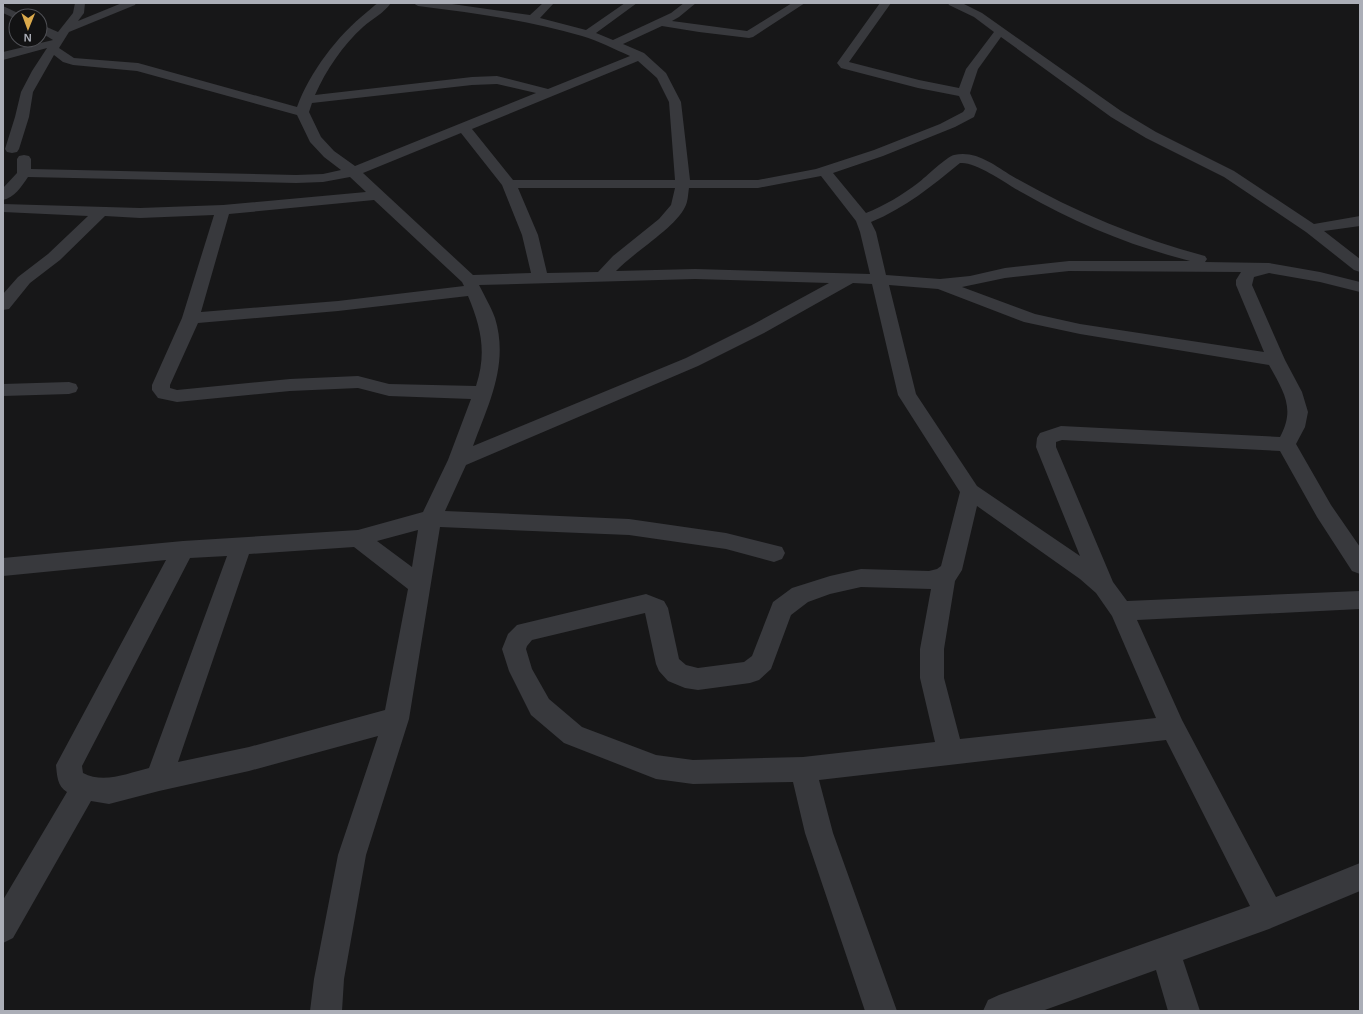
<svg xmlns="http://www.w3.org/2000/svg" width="1363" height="1014" viewBox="0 0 1363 1014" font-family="Arial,sans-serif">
	<rect width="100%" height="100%" fill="#171718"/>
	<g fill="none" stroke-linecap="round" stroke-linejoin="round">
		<path fill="#38393d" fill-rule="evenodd" d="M75 3H85L84 13 78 21 122 3H136L135 5 69 32 59 48 74 58 138 63 297 107C310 72 337 36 367 12 370 10 375 4 379 3 382 2 388 3 391 3 384 13 372 19 363 27 343 45 326 70 315 95L472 77 497 76 548 89 630 56C614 49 599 41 582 36 528 20 474 13 418 6L413 3H445L530 15 543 3H554L540 18 586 30 625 3H637L596 33 613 40 671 13 684 3H696L679 17 672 21 747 31 792 3H805L753 37 749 38 699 32 662 26 623 44 644 53 666 73 681 102 690 180H758L816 169 874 150 940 124 963 112 965 109 959 96 918 88 841 68 837 63 880 3H891L849 62 919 80 959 88 966 69 994 32 974 17 949 5 948 3H962L982 13 1121 111 1156 132 1234 171 1314 224 1360 216V226L1324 231 1360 259V272L1354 270 1306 232 1224 177 1146 138 1111 117 1001 37 978 69 970 93 977 109 974 117 955 127 883 156 833 173 866 213C884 206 902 195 918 183 926 177 946 157 954 155 976 150 994 165 1012 176 1073 211 1137 238 1205 256L1207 259 1205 262 1269 263 1320 272 1360 282V292L1320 282 1269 273 1254 277 1252 285 1285 360 1302 392 1308 412 1305 427 1296 444 1331 505 1360 547V574L1352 571 1317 517 1280 451 1062 440 1056 442V447L1113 582 1127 601 1360 591V609L1137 620 1182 720 1276 897 1360 863V891L1269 929 1183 960 1200 1011H1168L1156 970 1042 1011H983L988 1000 999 995 1250 906 1166 740 819 780 833 833 897 1011H865L805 833 793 782 693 784 656 779 564 743 531 715 509 671 502 649 508 634 517 625 646 594 664 601 668 608 679 659 686 665 698 668 744 662 752 656 773 602 792 588 830 576 861 569 929 571 937 569 941 566 960 492 898 395 872 284 853 283 764 333 698 366 466 465 445 511 629 519 726 533 782 547 785 553 782 559 774 562 726 549 629 535 440 527 409 719 366 855 344 979 342 1011H310L314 979 338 855 378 736 249 771 159 791 109 804 91 801 13 938 3 943V900L67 792C57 786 57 775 56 765L166 560 3 576V558L183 541 358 530 423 512 448 460 471 399 389 396 358 388 290 391 177 402 158 398 152 390V385L182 318 214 215 140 218 105 216 60 260 30 283 9 309 3 310V294L18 277 48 254 88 216 3 212V204L140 208 223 205 366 192 350 177 323 182 296 183 28 177C22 186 14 198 3 200V188L17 173V159L19 156 24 155 29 156 31 159V169L296 175 323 174 341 170 324 157 310 142 297 115 137 71 73 65 63 62 54 55 33 92 29 117 19 149 17 152 12 153 7 152 5 149 15 117 21 92 32 71 47 48 3 60V52L53 40 40 32V24L58 32 73 13ZM638 61 657 78 669 102 675 180H513L472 129ZM497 84 536 93 355 166 334 151 321 137 309 112 312 103 472 85ZM461 133 502 185 522 235 531 273 473 275 363 173ZM960 163C976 161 1008 185 1023 193 1075 223 1131 246 1190 261H1069L1005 268 970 276 940 279 886 275 876 232 871 222C905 208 932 186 960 163ZM821 176 856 221 860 232 870 274 695 269 616 271C634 252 675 228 685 207 688 202 688 194 689 188H758ZM518 188H675L671 205 659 219 613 256 598 272 547 273 538 235ZM374 200 462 282 464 286 338 301 201 312 229 214ZM1069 271 1241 272 1236 280V285L1264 352 1080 324 1035 314 962 287 1005 278ZM695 279 829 283 752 325 686 358 473 446C489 403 509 364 495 318 491 307 484 295 479 285ZM889 285 938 289 1024 322 1080 334 1269 365C1283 391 1296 408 1280 437L1061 426 1040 433 1037 438 1036 447 1080 556 977 486 916 394ZM468 296C481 327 487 353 476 386L389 384 358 376 290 379 177 390 170 388V385L198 323 338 311ZM977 506 1080 579 1096 593 1112 616 1156 718 960 739 944 678V649L955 581 962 570ZM418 530 412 567 377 541ZM354 547 408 589 385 710 249 747 178 762 249 554ZM227 556 149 768C128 773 104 784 83 773L82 766 190 558ZM861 587 931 589 920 649V678L935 742 803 757 693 760 656 755 582 727 549 699 532 669 526 649 527 646 532 640 645 613 656 664 659 671 668 681 685 688 698 690 750 683 759 680 771 669 791 615 808 602 830 594Z
			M3 6 20 14 22 16H16V19L3 13Z
			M69 382 76 384 78 388 76 392 69 394 3 396V384Z"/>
	</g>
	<rect width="1363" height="1014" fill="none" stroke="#abaeb7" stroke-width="8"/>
	<g transform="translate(28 28) rotate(181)"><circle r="19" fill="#121213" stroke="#4f5055"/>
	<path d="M0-3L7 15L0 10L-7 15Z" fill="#dbaa4c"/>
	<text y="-6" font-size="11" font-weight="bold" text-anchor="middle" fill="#abaeb7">N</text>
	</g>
</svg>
